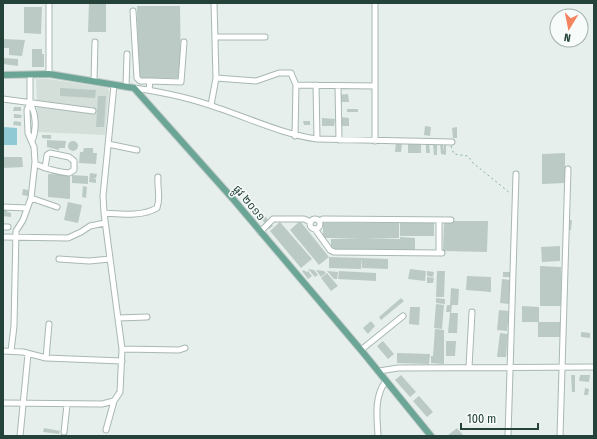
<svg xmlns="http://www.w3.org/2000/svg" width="597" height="439" viewBox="0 0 597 439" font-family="'Fira Sans Condensed','Noto Sans Khmer',sans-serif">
	<rect width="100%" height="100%" fill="#e6efeb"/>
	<path fill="#d4dfda" d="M36 79H48L108 88 109 91 105 135 38 132Z"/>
	<path fill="#8ec9d4" d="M3 127 17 128V145H3Z"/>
	<path fill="#bbcac4" d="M89 3H106V32H88Z
		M137 6H180L181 78 138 79Z
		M24 7H42L41 34 24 33Z
		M3 39 25 40 22 56 9 55V48H3Z
		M32 49H42V54H44V67H32Z
		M3 58 18 59V66L3 64Z
		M60 88 96 90 95 98 60 96Z
		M348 94 349 102H339L338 95Z
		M98 96H106L104 127H96Z
		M14 107H21V111H13Z
		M347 109H358V112H347Z
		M14 114 22 115 21 118H14Z
		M341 117 349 118V126H340Z
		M322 118 335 119 334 126H322Z
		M14 121 21 122V126L13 125Z
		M303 121H310V125H304Z
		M425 126 431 127 430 136 424 135Z
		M457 127V138H453L452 128Z
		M42 135H51V139L42 138Z
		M47 140 66 141 65 148H59V150L47 147Z
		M68 146a5 5 0 1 1 10 0a5 5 0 1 1-10 0Z
		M396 142 402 143 401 152H395Z
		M408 143H421V153H408Z
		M426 143H429L430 153H426Z
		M433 144H437V155H434Z
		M440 144H443V151L444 145H446V155L441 154Z
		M84 148H93V153H97L96 164 79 163 80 152H83Z
		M565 153V183L542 184V154Z
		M3 157H22L23 167 3 168Z
		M90 173 97 174 96 178H92L96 179V183L89 182Z
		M48 174 70 175V199L48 197Z
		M72 175 88 176V184L72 183Z
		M83 186 87 187 86 198 82 197Z
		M23 189 28 190V196L22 195Z
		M68 202 82 205 78 223 64 220Z
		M4 208H8L7 212 11 213V217L3 216Z
		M265 216 273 226 269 229 260 217Z
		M569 220H572L571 230H568Z
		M300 221 329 257 319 265 290 230Z
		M444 221H488L487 252 443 251Z
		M280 222 312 259 301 268 270 231Z
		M323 223H399V238L364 239H400V237L415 238V251L331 249V239L360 238H323Z
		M400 223H434V236H400Z
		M560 246V261L542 262 541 247Z
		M329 257 362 258 361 269 329 268Z
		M362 258 388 259V269L362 268Z
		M540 266 561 267V306H540Z
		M308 269 314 270 318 275 315 277Z
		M410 269 426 271 425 281 408 279Z
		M304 270 306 272 308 271 312 276 308 279 302 271Z
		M316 270 324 271 326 273 321 277Z
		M327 271 338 272 337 279H334Z
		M339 271 376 273V281L338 279Z
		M427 271 434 272 433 277 427 276Z
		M437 271H445L444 297H436Z
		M503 272H511L510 277H503Z
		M327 273 338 286 331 291 321 278Z
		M467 276 491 277V292L466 290Z
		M427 277 434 278 433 283H427Z
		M502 279 510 280 509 304 500 303Z
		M451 288 459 289 458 305H450Z
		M401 298 404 301 381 320 379 317Z
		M436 298 445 299V304L436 303Z
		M436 304 444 305 442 329 434 328Z
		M447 305H452L451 313H458L457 333H448L450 312H446Z
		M522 306 539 307V322H522Z
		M410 307H420L419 325 409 324Z
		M499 310 509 311 507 331 497 330Z
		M371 321 375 326 368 334 363 328Z
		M538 322H561V337H538Z
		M435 329 444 330V364L431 363V356H433Z
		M581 332 590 333V338L581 337Z
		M500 333 508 334 506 357H497Z
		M383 341 394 354 388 359 377 346Z
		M446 341H456L455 356H446Z
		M397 353 430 354 429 364 397 363Z
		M401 375 416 392 410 397 395 380Z
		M571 375H575V392H572Z
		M580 375H590L589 382 579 381Z
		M585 388 589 389 588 395H584Z
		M419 396 433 412 427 417 413 401Z
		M44 428 60 431 59 434 43 432Z
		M457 428 464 436H447Z"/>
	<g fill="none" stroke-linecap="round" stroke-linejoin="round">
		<g stroke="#a8b8b2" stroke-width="7">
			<path id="minor" d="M375 3V141
				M133 11 137 78 140 81H150
				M215 37H265
				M49 74V3
				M216 78 256 81 279 73H291L296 85 295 136
				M94 81 95 42
				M296 85 375 86
				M316 85 317 139
				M338 86 339 140
				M126 87 127 54
				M134 88C162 92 191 98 218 108 251 119 282 134 317 139L452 142
				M149 90 150 81 181 82 184 42
				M3 99 93 111
				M30 103C36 114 37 129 32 141
				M211 105 216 78 214 3
				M108 144 137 150
				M35 164C47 169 57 172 69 173L74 170V161L69 157 50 153 47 155 45 168
				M31 198 57 207
				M3 207 27 208
				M104 213C121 214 141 217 157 208 161 197 157 189 158 177
				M310 224a5 5 0 1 1 10 0a5 5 0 1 1-10 0Z
				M439 220V253
				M319 221 323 219 451 220
				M3 227H8
				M315 229 330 250 334 252 442 253
				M260 232 273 219H304L311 222
				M3 237 68 238 81 232 90 226 105 223
				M59 259 89 261 110 259
				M118 318 147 317
				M122 349 179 350 185 348
				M361 350 403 316
				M3 351 23 352 46 358 122 361
				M11 351 14 326 16 231 23 220 31 198 35 162 34 147 28 133 27 110 30 103V75
				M46 358 49 324
				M469 367 472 312
				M379 371 398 368 594 367
				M3 403 102 404 114 401
				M106 430 114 401 120 392 122 349 104 213 103 196 114 85
				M64 432 67 405
				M20 436 28 354
				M378 436C377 417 374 398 385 382
				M508 436 516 174
				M560 436 568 169"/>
		</g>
		<g stroke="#c2cac8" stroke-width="8">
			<path id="major" d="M3 75 49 74 134 88 233 199 361 350 431 436"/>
		</g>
		<path stroke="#86b3a5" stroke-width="1" stroke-dasharray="2 3" stroke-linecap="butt" d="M451 146 454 154 468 156 473 163 510 193"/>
		<use href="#minor" stroke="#fff" stroke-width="5"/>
		<use href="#major" stroke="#6aa596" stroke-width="6"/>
	</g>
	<g text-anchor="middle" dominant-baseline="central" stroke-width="3" stroke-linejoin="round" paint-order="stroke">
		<g font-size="11" fill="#24423a" stroke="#f7fbf9">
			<text transform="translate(249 203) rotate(50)">ផ្លូវ ២០១១</text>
		</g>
	</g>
	<rect width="597" height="439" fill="none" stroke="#24423a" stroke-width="8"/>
	<g transform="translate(569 28) rotate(190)"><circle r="19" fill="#f7fbf9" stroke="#a3b1ad"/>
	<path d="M0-3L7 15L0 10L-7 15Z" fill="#f4845f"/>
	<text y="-6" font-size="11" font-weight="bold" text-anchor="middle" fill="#24423a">N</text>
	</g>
	<path d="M461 423v6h77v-6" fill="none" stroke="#24423a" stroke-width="2"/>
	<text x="467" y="423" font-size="12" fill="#24423a" stroke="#f7fbf9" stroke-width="3" paint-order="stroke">100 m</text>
</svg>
